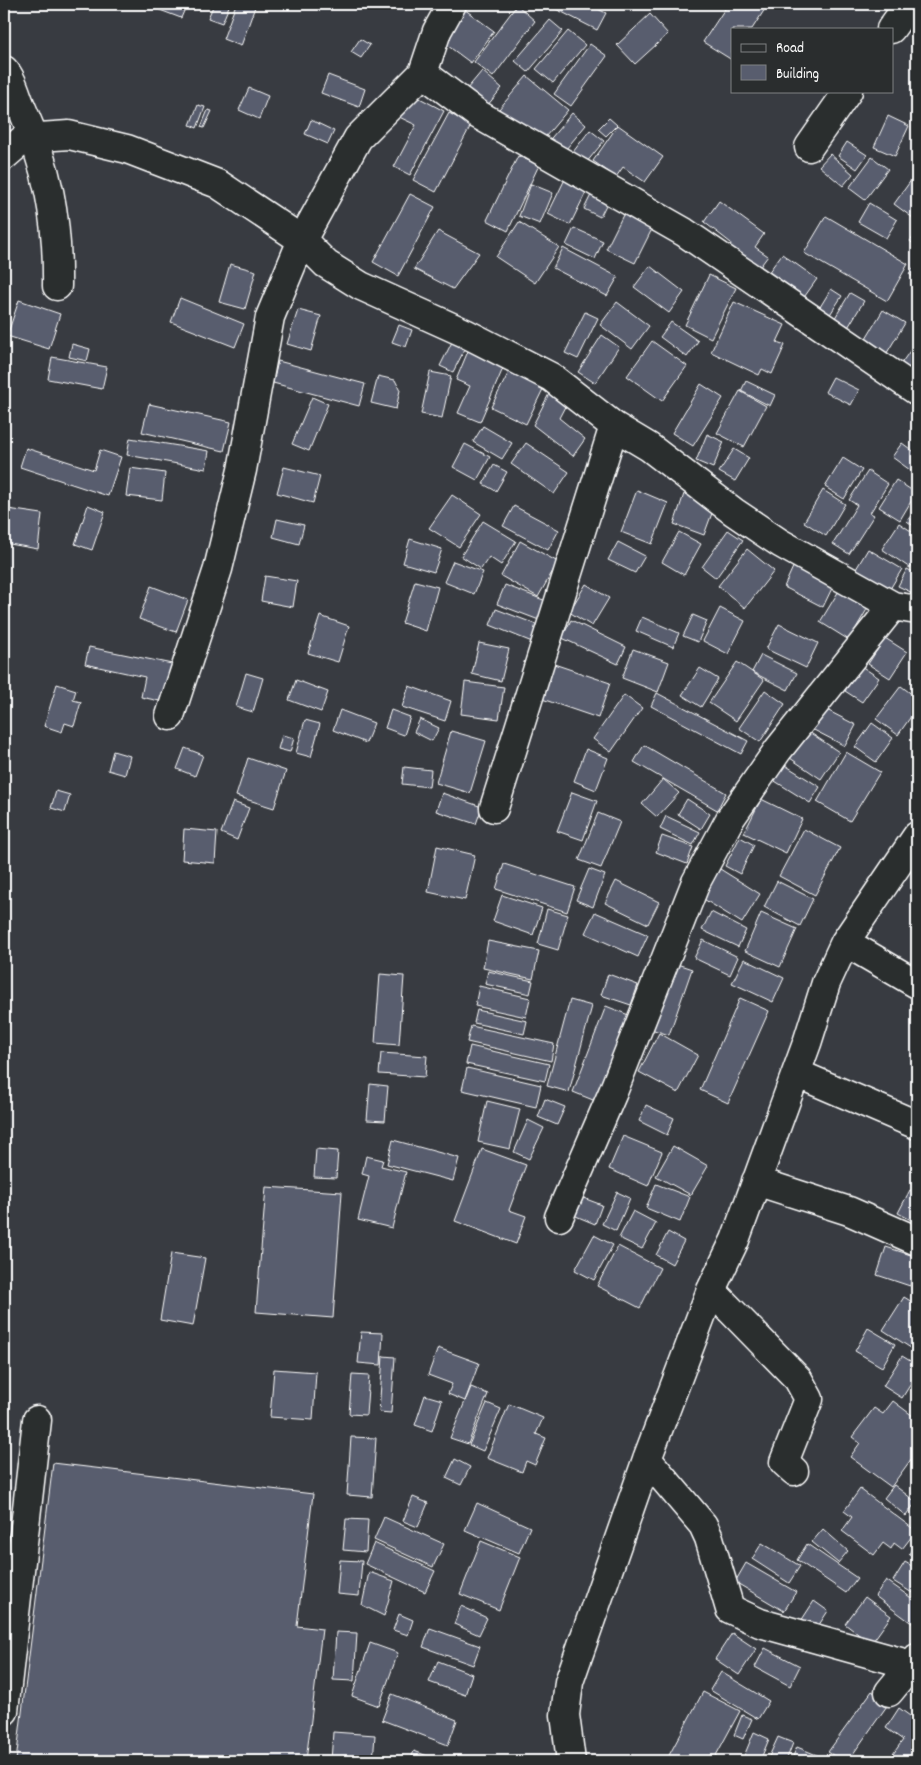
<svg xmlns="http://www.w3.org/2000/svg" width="921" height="1765" viewBox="0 0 921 1765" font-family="Dekko,sans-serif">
	<rect width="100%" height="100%" fill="#383b41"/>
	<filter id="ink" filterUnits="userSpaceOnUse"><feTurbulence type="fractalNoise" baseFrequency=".02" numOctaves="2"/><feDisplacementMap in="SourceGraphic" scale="10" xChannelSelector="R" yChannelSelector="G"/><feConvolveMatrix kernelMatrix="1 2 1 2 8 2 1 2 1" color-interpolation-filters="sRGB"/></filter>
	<g filter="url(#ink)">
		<path fill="#585d6e" stroke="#fff" d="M144 4H187L181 18Z
			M214 4H230L222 23 208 18Z
			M236 4H256L241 46 223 39Z
			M558 4H588L606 13 597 30 556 9Z
			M728 4H757L765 9 752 29H732V60L703 42Z
			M517 5 535 21 493 77 474 62Z
			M464 9 494 31 471 63 440 40Z
			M650 14 668 34 635 64 617 45Z
			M550 20 563 31 528 72 515 61Z
			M568 31 585 45 553 83 536 69Z
			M360 39 370 45 361 58 351 52Z
			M590 44 607 56 571 106 554 94Z
			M482 71 502 88 481 113 461 96Z
			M328 75 365 89 359 107 321 93Z
			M527 76 568 110 540 143 499 109Z
			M249 88 268 96 259 119 239 110Z
			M410 93 444 111 410 175 394 167 416 125 397 116Z
			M198 105 205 107 197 128 190 125Z
			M208 110 212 111 204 128 201 127Z
			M449 113 471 125 436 192 413 180Z
			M572 113 586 125 561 155 547 143Z
			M888 116 909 126 895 156 874 147Z
			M609 118 617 125 606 136 598 129Z
			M311 120 334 131 328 144 305 134Z
			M618 125 663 157 645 182 623 167 616 177 593 161Z
			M590 130 604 141 586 163 573 152Z
			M847 142 867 155 857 169 838 156Z
			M830 154 853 174 843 186 819 166Z
			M518 156 539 165 508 231 487 220Z
			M872 157 888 169 865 200 849 188Z
			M917 172V221L894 204Z
			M566 177 588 188 570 225 548 214Z
			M531 184 553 193 540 224 519 216Z
			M593 191 609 199 600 217 584 209Z
			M410 194 435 207 398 276 373 262Z
			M719 201 764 234 755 247 768 256 753 276 723 255 731 243 704 222Z
			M869 203 897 220 886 238 858 222Z
			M625 211 654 225 635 263 606 249Z
			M826 216 908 264 887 301 804 253Z
			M519 222 559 247 535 283 496 257Z
			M574 228 603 241 595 259 566 245Z
			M438 231 479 253 453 289 414 269Z
			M917 233V248L910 241Z
			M563 248 618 277 607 296 553 268Z
			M782 254 817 279 800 303 765 277Z
			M917 263V280L909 274Z
			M230 264 256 271 245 309 219 302Z
			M650 266 684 292 669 313 634 287Z
			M709 275 736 288 711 338 685 325Z
			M831 289 842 296 827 319 817 312Z
			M850 293 864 301 847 329 833 321Z
			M180 298 244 324 235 347 171 322Z
			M19 300 60 314 49 349 7 336Z
			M617 302 649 326 632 349 600 325Z
			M734 302 785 325 777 342 785 345 772 374 762 369 759 375 711 352Z
			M298 310 321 316 311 351 287 344Z
			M883 310 905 323 885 356 863 343Z
			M585 312 598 318 578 359 565 353Z
			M671 322 698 341 687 357 660 337Z
			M399 325 412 330 406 347 392 342Z
			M602 335 619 347 595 383 578 372Z
			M455 336 468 343 453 372 440 366Z
			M652 341 687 366 662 401 627 376Z
			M917 341V377L900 365Z
			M72 344 90 349 87 361 69 357Z
			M471 344 507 359 480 422 458 413 470 386 456 380Z
			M52 357 107 367 102 389 48 379Z
			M278 361 365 384 359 406 273 383Z
			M512 366 544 387 526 424 491 407Z
			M430 372 451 376 442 418 421 414Z
			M378 376 395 380 400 390 396 409 371 403Z
			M833 377 859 390 851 405 825 392Z
			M746 381 775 395 770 406 741 391Z
			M701 384 723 398 693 446 672 433Z
			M553 386 571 395 559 418 585 439 573 456 533 425Z
			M740 391 766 406 744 447 717 433Z
			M312 397 328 404 309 451 292 444Z
			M149 404 231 422 224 451 142 432Z
			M483 426 512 443 502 459 473 442Z
			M707 434 724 442 713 468 696 461Z
			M130 438 209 451 206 469 127 455Z
			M526 443 569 472 554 494 511 464Z
			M902 443 917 454V475L892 457Z
			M465 444 490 457 477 480 453 467Z
			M26 448 94 470 100 450 121 457 108 496 20 467Z
			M734 449 749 458 735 481 719 472Z
			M843 458 862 470 844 499 825 487Z
			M494 465 507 472 496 491 483 484Z
			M284 467 320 476 313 503 277 493Z
			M130 468 165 473 162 500 126 496Z
			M868 471 888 484 870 513 874 515 849 554 833 544 857 505 849 500Z
			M896 480 916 493 900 520 879 507Z
			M637 490 668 503 652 544 621 532Z
			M823 490 845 504 826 536 804 522Z
			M684 494 715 505 704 535 674 524Z
			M452 495 481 514 459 547 429 528Z
			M88 505 105 512 92 550 75 544Z
			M514 506 559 530 548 550 503 526Z
			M917 507V529L907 521Z
			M8 509 42 514 38 549 4 543Z
			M277 519 304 525 299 544 273 537Z
			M483 521 516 541 501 565 489 557 481 569 461 556Z
			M899 523 917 535V557L910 568 882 549Z
			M728 530 743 540 716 578 702 567Z
			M679 532 701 544 684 575 662 562Z
			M410 539 442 549 434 572 403 563Z
			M520 541 558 562 538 597 501 576Z
			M618 542 645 556 635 573 608 560Z
			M747 549 774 571 745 608 718 586Z
			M868 549 902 569 890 589 856 569Z
			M453 561 483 572 474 594 444 582Z
			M794 565 834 584 823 607 784 587Z
			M907 569 917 574V595L898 586Z
			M265 576 297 581 293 607 261 601Z
			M415 581 438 587 426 631 402 623Z
			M586 584 609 598 592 626 569 612Z
			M505 585 546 601 539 620 497 604Z
			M151 586 188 600 176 632 139 619Z
			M840 589 869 606 849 640 820 622Z
			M720 608 745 621 728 654 703 641Z
			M496 609 538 625 532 642 490 625Z
			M693 615 707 621 698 642 683 636Z
			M320 616 349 626 338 662 308 653Z
			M642 617 679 633 673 647 636 631Z
			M571 620 626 647 618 664 562 638Z
			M779 624 818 643 806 668 766 649Z
			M885 638 907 652 890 678 868 664Z
			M479 643 509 649 501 681 472 674Z
			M89 647 177 665 169 703 141 697 145 677 85 664Z
			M633 649 669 662 658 692 622 678Z
			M761 655 797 673 788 690 752 672Z
			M737 662 764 680 736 721 709 703Z
			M554 664 610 683 598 718 542 699Z
			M861 666 879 678 862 702 845 691Z
			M700 668 718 679 701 707 682 695Z
			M246 673 263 678 253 712 236 707Z
			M296 680 328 692 321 712 289 700Z
			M465 682 504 687 499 719 461 714Z
			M57 684 76 690 73 700 81 702 74 726 65 723 62 732 44 726Z
			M409 686 451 701 445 721 402 707Z
			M901 686 917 698V708L898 735 876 719Z
			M765 690 785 704 760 742 739 728Z
			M657 693 748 741 741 754 651 706Z
			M624 695 642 708 611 752 593 739Z
			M819 706 856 725 845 746 808 727Z
			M340 710 374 723 366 743 333 730Z
			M391 710 410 717 404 735 385 728Z
			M420 719 439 728 432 741 414 732Z
			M305 720 320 724 311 757 296 753Z
			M872 723 893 738 876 762 855 747Z
			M803 728 839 752 821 779 784 754Z
			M451 731 486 741 470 793 436 783Z
			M282 735 294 738 290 752 278 749Z
			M644 745 726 793 717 810 634 762Z
			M185 748 203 755 195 776 177 769Z
			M586 749 608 758 596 790 574 781Z
			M113 751 130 756 125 775 108 770Z
			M846 752 880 772 850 821 817 802Z
			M248 758 286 771 274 808 236 796Z
			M780 762 820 787 810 803 770 778Z
			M404 767 431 770 429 787 402 784Z
			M663 779 679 793 657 817 642 804Z
			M56 791 70 795 65 812 51 808Z
			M572 792 597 801 583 840 557 831Z
			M442 793 482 807 476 824 436 811Z
			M687 799 710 814 701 829 678 814Z
			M761 799 802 819 786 853 744 833Z
			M233 802 249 808 237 840 221 833Z
			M598 813 620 822 601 868 579 860Z
			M666 816 700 832 693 845 660 829Z
			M184 829 217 832 215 863 182 860Z
			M804 829 840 848 815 895 779 876Z
			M662 836 693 847 687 864 656 852Z
			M740 837 754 845 740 874 725 866Z
			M437 846 475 855 465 900 428 892Z
			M504 864 575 887 567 912 496 889Z
			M589 869 605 875 593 907 576 900Z
			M720 869 760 894 742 923 702 898Z
			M616 881 659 902 648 924 605 903Z
			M777 881 813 899 800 926 764 907Z
			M502 895 542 908 533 935 493 921Z
			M547 909 568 915 558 950 538 944Z
			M595 912 648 935 638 957 585 933Z
			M711 912 746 930 738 947 702 930Z
			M761 913 797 929 780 967 745 951Z
			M703 940 738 957 730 975 694 958Z
			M488 941 539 951 533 979 483 968Z
			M744 959 784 978 773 1002 732 983Z
			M671 962 692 969 669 1035 648 1028Z
			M488 971 533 981 530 994 485 984Z
			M380 974 404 976 399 1045 375 1043Z
			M608 974 638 985 631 1005 601 995Z
			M479 986 530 998 526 1017 475 1006Z
			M740 998 769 1011 728 1103 700 1090Z
			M570 1000 592 1006 569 1092 547 1086Z
			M606 1006 631 1016 598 1102 573 1092Z
			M477 1010 527 1021 524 1034 474 1023Z
			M471 1026 554 1044 551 1061 467 1042Z
			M659 1033 698 1055 678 1093 639 1072Z
			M470 1046 549 1064 545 1081 466 1064Z
			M381 1053 427 1056 425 1077 379 1074Z
			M467 1068 541 1085 536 1107 462 1090Z
			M370 1084 388 1086 385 1121 367 1120Z
			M545 1099 565 1107 557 1125 538 1117Z
			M487 1101 520 1109 510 1149 478 1142Z
			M646 1105 674 1118 667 1135 639 1121Z
			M528 1120 544 1128 529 1159 514 1152Z
			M623 1136 662 1152 648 1186 609 1169Z
			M393 1140 459 1158 453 1181 387 1164Z
			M673 1146 708 1166 691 1195 656 1176Z
			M316 1149 338 1151 336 1178 314 1177Z
			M482 1149 526 1165 509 1210 526 1216 516 1244 455 1221Z
			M366 1156 383 1160 381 1166 406 1172 392 1228 358 1220 369 1176 362 1174Z
			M656 1184 690 1197 680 1222 646 1208Z
			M266 1187 342 1192 333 1318 256 1312Z
			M910 1190 917 1193V1213L913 1221 898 1213Z
			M617 1192 630 1198 616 1231 602 1224Z
			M578 1196 602 1205 595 1224 571 1214Z
			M633 1211 656 1223 642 1249 619 1238Z
			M668 1232 684 1241 672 1264 656 1255Z
			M594 1235 613 1245 594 1280 575 1270Z
			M618 1246 660 1268 640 1308 597 1286Z
			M886 1247 917 1257V1266L910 1286 877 1275Z
			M171 1253 205 1258 193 1326 160 1320Z
			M904 1297 917 1305V1352L883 1330Z
			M868 1328 895 1344 882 1367 855 1351Z
			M361 1332 383 1333 381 1365 358 1363Z
			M438 1348 479 1363 465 1401 448 1394 452 1384 428 1375Z
			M383 1356 395 1357 391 1413 379 1412Z
			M902 1356 917 1365V1374L902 1398 883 1386Z
			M274 1369 316 1372 313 1420 270 1417Z
			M352 1374 369 1375 366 1415 349 1414Z
			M471 1387 488 1394 468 1444 450 1438Z
			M425 1395 442 1400 432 1431 415 1425Z
			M893 1401 917 1419V1451L891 1487 850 1457 860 1443 852 1437 874 1408 883 1414Z
			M487 1403 501 1409 483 1451 469 1445Z
			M509 1404 543 1418 536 1434 546 1438 535 1465 526 1461 522 1472 487 1458Z
			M351 1437 376 1438 372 1497 347 1495Z
			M455 1459 470 1467 461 1485 446 1478Z
			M53 1463 313 1494 297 1626 322 1629 306 1761H16Z
			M894 1485 916 1502 906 1516 884 1498Z
			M860 1489 916 1531 902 1549 894 1543 891 1549 883 1543 874 1555 842 1531 852 1517 844 1511Z
			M413 1497 428 1503 418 1527 403 1521Z
			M477 1503 530 1527 519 1553 465 1530Z
			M384 1517 444 1544 433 1567 374 1540Z
			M346 1519 368 1520 366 1552 343 1550Z
			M823 1529 848 1551 838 1563 812 1542Z
			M917 1540V1560L909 1554Z
			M481 1541 520 1557 499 1610 460 1594Z
			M374 1543 435 1571 425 1592 365 1564Z
			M762 1543 800 1566 789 1583 752 1559Z
			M807 1544 857 1578 846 1593 797 1560Z
			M340 1560 362 1561 359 1596 337 1594Z
			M905 1562 917 1569V1596L893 1581Z
			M746 1563 796 1592 784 1611 735 1582Z
			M369 1572 394 1581 384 1616 362 1605Z
			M886 1580 917 1602V1627L875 1596Z
			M865 1597 891 1616 871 1644 845 1624Z
			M814 1601 828 1611 815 1631 801 1621Z
			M461 1606 487 1618 479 1635 454 1624Z
			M399 1614 413 1620 408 1635 393 1630Z
			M430 1628 480 1646 473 1665 423 1647Z
			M336 1632 357 1633 354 1681 333 1680Z
			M732 1633 756 1649 739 1675 715 1659Z
			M370 1643 398 1653 379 1706 352 1696Z
			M765 1648 800 1666 790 1686 755 1667Z
			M438 1661 472 1674 465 1695 429 1682Z
			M721 1672 769 1701 758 1719 710 1690Z
			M872 1691 889 1703 848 1761H842L828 1752Z
			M703 1692 740 1711 713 1761H666Z
			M392 1694 457 1720 448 1745 382 1720Z
			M899 1708 917 1721V1754L912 1761H888L903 1740 886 1728Z
			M742 1715 752 1719 743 1739 734 1735Z
			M333 1732 375 1735 373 1761H331Z
			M754 1732 769 1739 760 1761H742Z
			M778 1737 793 1743 786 1761H767Z
			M797 1747 819 1756 817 1761H791Z
			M414 1751 441 1761H410Z
			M866 1755 878 1761H863Z"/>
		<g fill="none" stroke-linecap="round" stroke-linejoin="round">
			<g stroke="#fff" stroke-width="31">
				<path id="minor" d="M891 29 909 4
					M4 70C12 78 16 94 20 104 48 167 58 218 57 286
					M423 73 479 115 684 232 917 391
					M809 147 848 91
					M4 156 25 138 69 135 127 149 218 184 302 240 326 264 361 286 465 333 551 377 614 426 649 447 734 512 780 543 893 606 917 610
					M170 716 218 569 242 470 270 317 302 240 358 138 423 73 437 31 452 4
					M494 808 614 426
					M845 942 917 984
					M796 1073 917 1125
					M756 1181 849 1211 917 1241
					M559 1217 613 1092 696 882 730 819 778 750 893 606
					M711 1290 798 1379 809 1399 784 1462 794 1471
					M647 1459 703 1525 709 1538 730 1609 760 1623 911 1665
					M889 1692 917 1658
					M4 1711 37 1420
					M571 1761 565 1715 569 1682 647 1459 711 1290 735 1240 807 1043 826 983 845 942 917 836"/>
			</g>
			<use href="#minor" stroke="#2a2d2e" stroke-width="28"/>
		</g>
	</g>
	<rect width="921" height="1765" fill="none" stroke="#2a2d2e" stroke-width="20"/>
	<rect x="10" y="10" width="901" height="1745" fill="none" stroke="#fff" stroke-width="2" filter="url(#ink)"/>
	<rect x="731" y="28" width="162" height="65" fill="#2a2d2e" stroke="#7f8182"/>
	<rect x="741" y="44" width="25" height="8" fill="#2a2d2e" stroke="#7f8182"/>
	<text x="776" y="52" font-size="15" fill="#ffffff">Road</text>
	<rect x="741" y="65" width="25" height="15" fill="#585d6e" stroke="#7f8182"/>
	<text x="776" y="78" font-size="15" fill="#ffffff">Building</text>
</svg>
